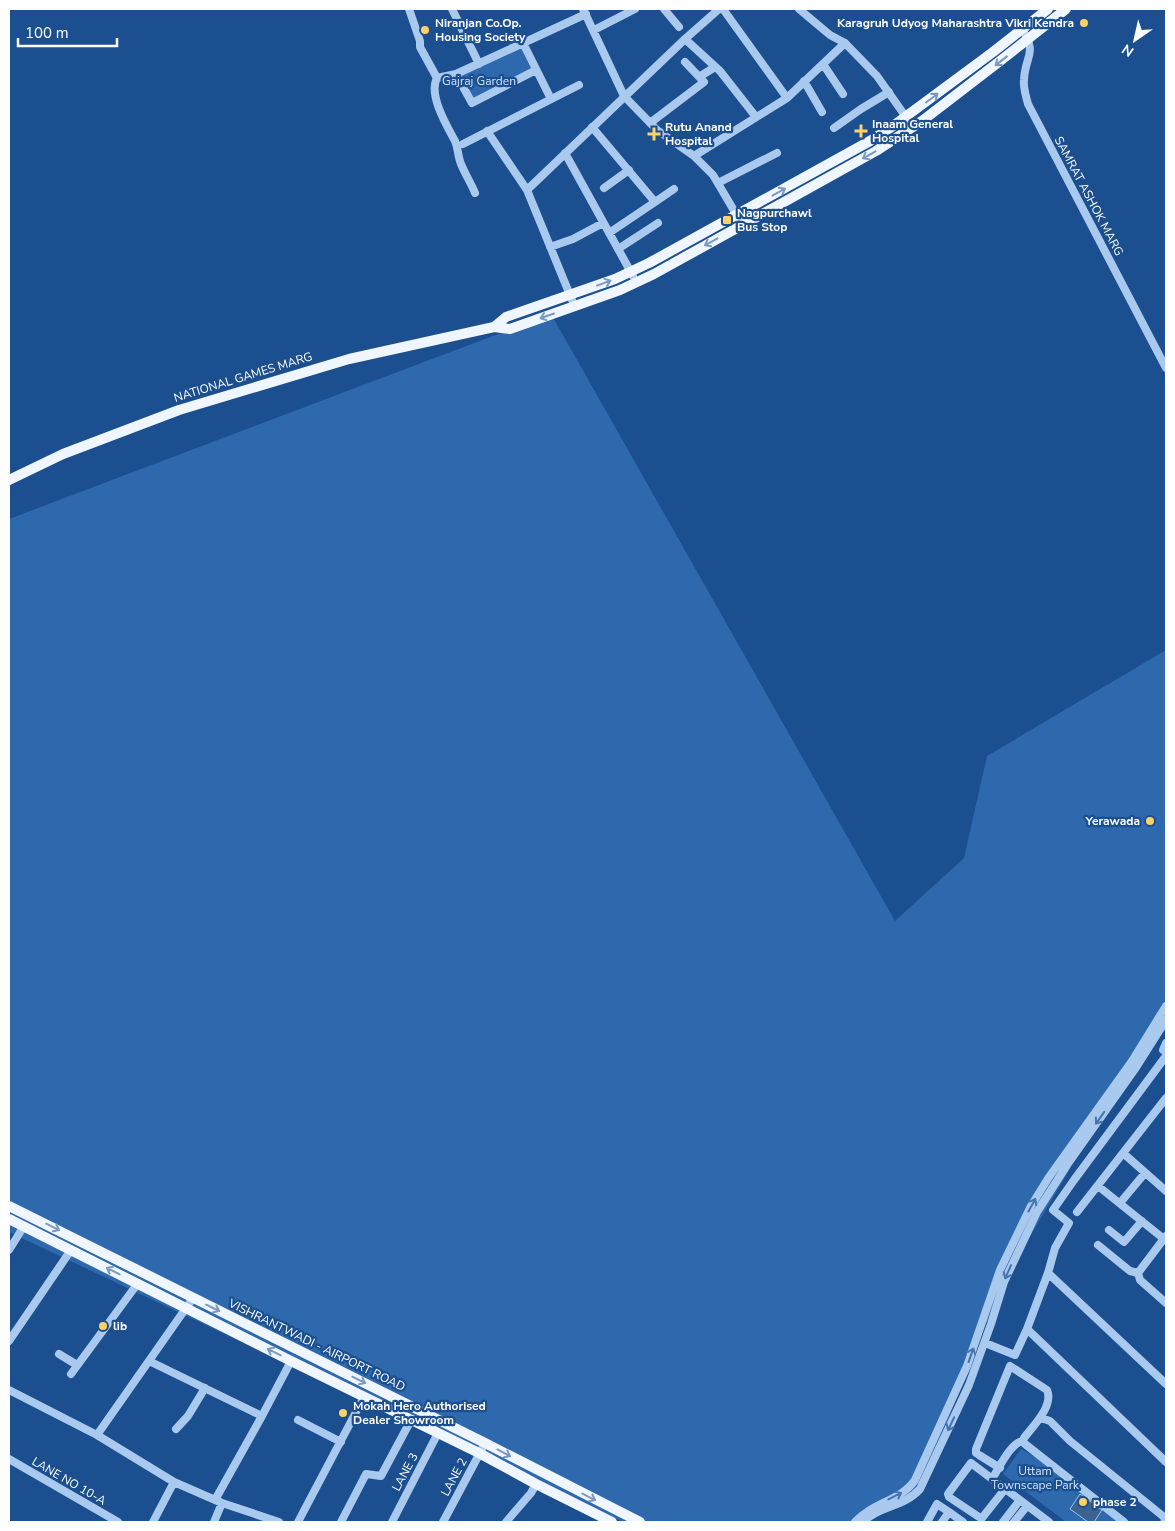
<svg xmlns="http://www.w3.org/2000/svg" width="1175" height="1531" viewBox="0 0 1175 1531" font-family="'Nunito Sans',sans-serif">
	<rect width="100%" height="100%" fill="#1b4f8f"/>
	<path fill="#2e69ad" d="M523 43 536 70 472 103 456 74Z
		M551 314 895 921 964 858 987 756 1166 650V1006L1002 1284 920 1489 874 1509 859 1522H623L9 1232V519Z
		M1021 1449 1038 1459 1119 1522H1066L1003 1474Z"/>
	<path fill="#3c6290" stroke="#9cc4f0" d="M1080 1494 1102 1510 1094 1522H1088L1070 1509Z"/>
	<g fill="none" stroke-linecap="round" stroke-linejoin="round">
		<path stroke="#a9c9ee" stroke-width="8" d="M409 9 420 41V47L437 78
			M452 9 479 64
			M583 9 624 96 657 130 694 156 713 175 739 219
			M664 9 679 27
			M723 9 787 98
			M799 9 830 35 845 43
			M1022 29C1038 55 1025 55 1024 80 1023 88 1026 96 1028 104L1166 368
			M594 30 635 9
			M685 39 720 71 756 117
			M523 43 551 99
			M823 64 843 94
			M456 74 472 103 536 70
			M699 77 715 67
			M437 78 456 74 586 14
			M437 78C428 95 447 126 455 141 458 148 458 157 461 164 465 174 471 183 475 193
			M804 81 822 112
			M650 123 704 82 685 62
			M592 127 655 202 609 233
			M834 128 861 109 889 92
			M487 131 527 190
			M463 144 579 85
			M565 153 633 276
			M694 156 787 98 845 43 877 76 913 127
			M718 183 777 153
			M604 188 629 170
			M655 202 674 189
			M550 247 573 239 603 223
			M618 249 658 223
			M572 300 527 190 685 39 719 9
			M1166 1043 1163 1050 1166 1052
			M1123 1153 1166 1191
			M1098 1186 1164 1239
			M1120 1203 1145 1173
			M1077 1212 1166 1098
			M1109 1230 1124 1242 1142 1221
			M1166 1236 1138 1273 1140 1280 1166 1303
			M1098 1245 1130 1271 1138 1273
			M9 1250 24 1226
			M1048 1273 1166 1384
			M1027 1329 1166 1462
			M9 1341 71 1250
			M985 1343 1015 1355 1027 1329 1048 1273 1055 1248 1069 1223 1053 1210 1074 1180 1166 1056
			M59 1354 77 1365
			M149 1361 262 1416
			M71 1374 138 1283
			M9 1390 97 1435 174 1482 222 1503 279 1522
			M1041 1418 1050 1421 1070 1441 1164 1517 1165 1522
			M298 1420 341 1442
			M176 1429 188 1416 205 1388
			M97 1435 193 1298
			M9 1459 118 1522
			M1000 1468 979 1455 976 1453V1449L1010 1366 1047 1390C1054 1406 1033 1426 1024 1438L1023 1441 1025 1444 1124 1522
			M992 1479C999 1468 1011 1442 1023 1441
			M1005 1489 982 1518 979 1517 949 1497 948 1494 971 1463 1049 1522
			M215 1500 262 1416 291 1361
			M153 1522 174 1482
			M214 1522 222 1503
			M298 1522 364 1397
			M341 1522 366 1474 381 1476 411 1420
			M392 1522 438 1433
			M443 1522 482 1449
			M506 1522 531 1493 536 1484
			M855 1522C872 1503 902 1500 915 1480L967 1366 1000 1270 1031 1206 1049 1177 1132 1061 1166 1006
			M863 1522C879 1506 904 1507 920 1489L969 1385 991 1324 1004 1282 1037 1212 1067 1165 1135 1069 1166 1020
			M927 1522 937 1504 949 1512
			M942 1522 949 1512 963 1522
			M1003 1522 1020 1500
			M1014 1522 1027 1506"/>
		<path stroke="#f0f6ff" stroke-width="10" d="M494 327 506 317 615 279 649 263 870 141 893 126 993 52 1048 9
			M9 480 63 454 179 410 349 359 494 327 510 329 620 290 654 274 876 151 922 121 1000 61 1066 9
			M9 1206 485 1443 640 1522
			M9 1219 291 1361 479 1453 536 1484 612 1522"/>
	</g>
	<defs><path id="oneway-shaft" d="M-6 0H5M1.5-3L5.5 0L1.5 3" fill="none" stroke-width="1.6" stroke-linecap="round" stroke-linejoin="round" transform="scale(1.25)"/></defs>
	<g stroke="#7b9ac1">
		<use href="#oneway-shaft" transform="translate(1001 61) rotate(142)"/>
		<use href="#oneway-shaft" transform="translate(932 98) rotate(-37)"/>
		<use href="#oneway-shaft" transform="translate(869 155) rotate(151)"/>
		<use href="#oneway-shaft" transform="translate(779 192) rotate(-29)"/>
		<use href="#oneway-shaft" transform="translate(711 242) rotate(151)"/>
		<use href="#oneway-shaft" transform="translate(604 283) rotate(-20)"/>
		<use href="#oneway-shaft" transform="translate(547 316) rotate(161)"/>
		<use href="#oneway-shaft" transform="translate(53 1227) rotate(27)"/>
		<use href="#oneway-shaft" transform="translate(113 1271) rotate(-153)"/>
		<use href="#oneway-shaft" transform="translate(213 1308) rotate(26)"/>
		<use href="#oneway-shaft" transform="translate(274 1352) rotate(-153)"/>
		<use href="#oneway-shaft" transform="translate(359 1380) rotate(26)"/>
		<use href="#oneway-shaft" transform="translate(504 1453) rotate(28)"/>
		<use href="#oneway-shaft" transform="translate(589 1497) rotate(27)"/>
	</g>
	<g stroke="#4674ac">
		<use href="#oneway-shaft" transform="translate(1100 1118) rotate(125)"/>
		<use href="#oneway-shaft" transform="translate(1032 1205) rotate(-61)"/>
		<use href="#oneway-shaft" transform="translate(1008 1272) rotate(114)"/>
		<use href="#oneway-shaft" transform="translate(971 1355) rotate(-71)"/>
		<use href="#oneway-shaft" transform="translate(951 1424) rotate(115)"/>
		<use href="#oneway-shaft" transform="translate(895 1496) rotate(-27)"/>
	</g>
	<g fill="#ffd166" stroke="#1b4f8f" stroke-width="2">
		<circle cx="1084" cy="23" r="5"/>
		<circle cx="425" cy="30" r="5"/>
		<path d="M858.5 123.5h5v5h5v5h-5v5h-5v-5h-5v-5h5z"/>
		<path d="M651.5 126.5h5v5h5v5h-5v5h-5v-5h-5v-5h5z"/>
		<rect x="722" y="215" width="10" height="10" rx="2.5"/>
		<circle cx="1150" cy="821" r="5"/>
		<circle cx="103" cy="1326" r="5"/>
		<circle cx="343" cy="1413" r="5"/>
		<circle cx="1083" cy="1502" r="5"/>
	</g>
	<g text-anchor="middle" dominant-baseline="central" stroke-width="4.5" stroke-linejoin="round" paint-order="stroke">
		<g font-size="12" font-weight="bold" fill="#fff" stroke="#1b4f8f" text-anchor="start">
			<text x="435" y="23">Niranjan Co.Op.<tspan x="435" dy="14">Housing Society</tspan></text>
			<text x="1074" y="23" text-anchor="end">Karagruh Udyog Maharashtra Vikri Kendra</text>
			<text x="872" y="124">Inaam General<tspan x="872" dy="14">Hospital</tspan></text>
			<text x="665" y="127">Rutu Anand<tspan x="665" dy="14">Hospital</tspan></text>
			<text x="737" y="213">Nagpurchawl<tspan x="737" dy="14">Bus Stop</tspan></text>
			<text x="1140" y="821" text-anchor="end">Yerawada</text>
			<text x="113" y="1326">lib</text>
			<text x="353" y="1406">Mokah Hero Authorised<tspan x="353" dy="14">Dealer Showroom</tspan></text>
			<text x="1093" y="1502">phase 2</text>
		</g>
		<g font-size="12" fill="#cfe3fa" stroke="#1b4f8f">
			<text x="479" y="81">Gajraj Garden</text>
			<text x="1035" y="1471">Uttam<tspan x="1035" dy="14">Townscape Park</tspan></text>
		</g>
		<g font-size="12" fill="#fff" stroke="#1b4f8f">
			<text transform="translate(1089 196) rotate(62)">SAMRAT ASHOK MARG</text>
			<text transform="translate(243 377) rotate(-17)">NATIONAL GAMES MARG</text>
			<text transform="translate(317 1345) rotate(26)">VISHRANTWADI - AIRPORT ROAD</text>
			<text transform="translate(405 1472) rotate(-62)">LANE 3</text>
			<text transform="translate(454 1477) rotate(-62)">LANE 2</text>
			<text transform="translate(69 1481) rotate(30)">LANE NO 10-A</text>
		</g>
	</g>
	<rect width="1175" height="1531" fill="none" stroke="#ffffff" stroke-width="20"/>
	<g transform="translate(1135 40) rotate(214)" stroke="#1b4f8f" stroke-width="4" paint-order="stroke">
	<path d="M0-4L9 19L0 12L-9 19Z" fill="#ffffff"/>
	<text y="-8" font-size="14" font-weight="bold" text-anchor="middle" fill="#ffffff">N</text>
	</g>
	<path d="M18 38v8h99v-8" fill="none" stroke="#ffffff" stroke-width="2.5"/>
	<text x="25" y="38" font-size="15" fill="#ffffff" stroke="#1b4f8f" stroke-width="4" paint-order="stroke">100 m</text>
</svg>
